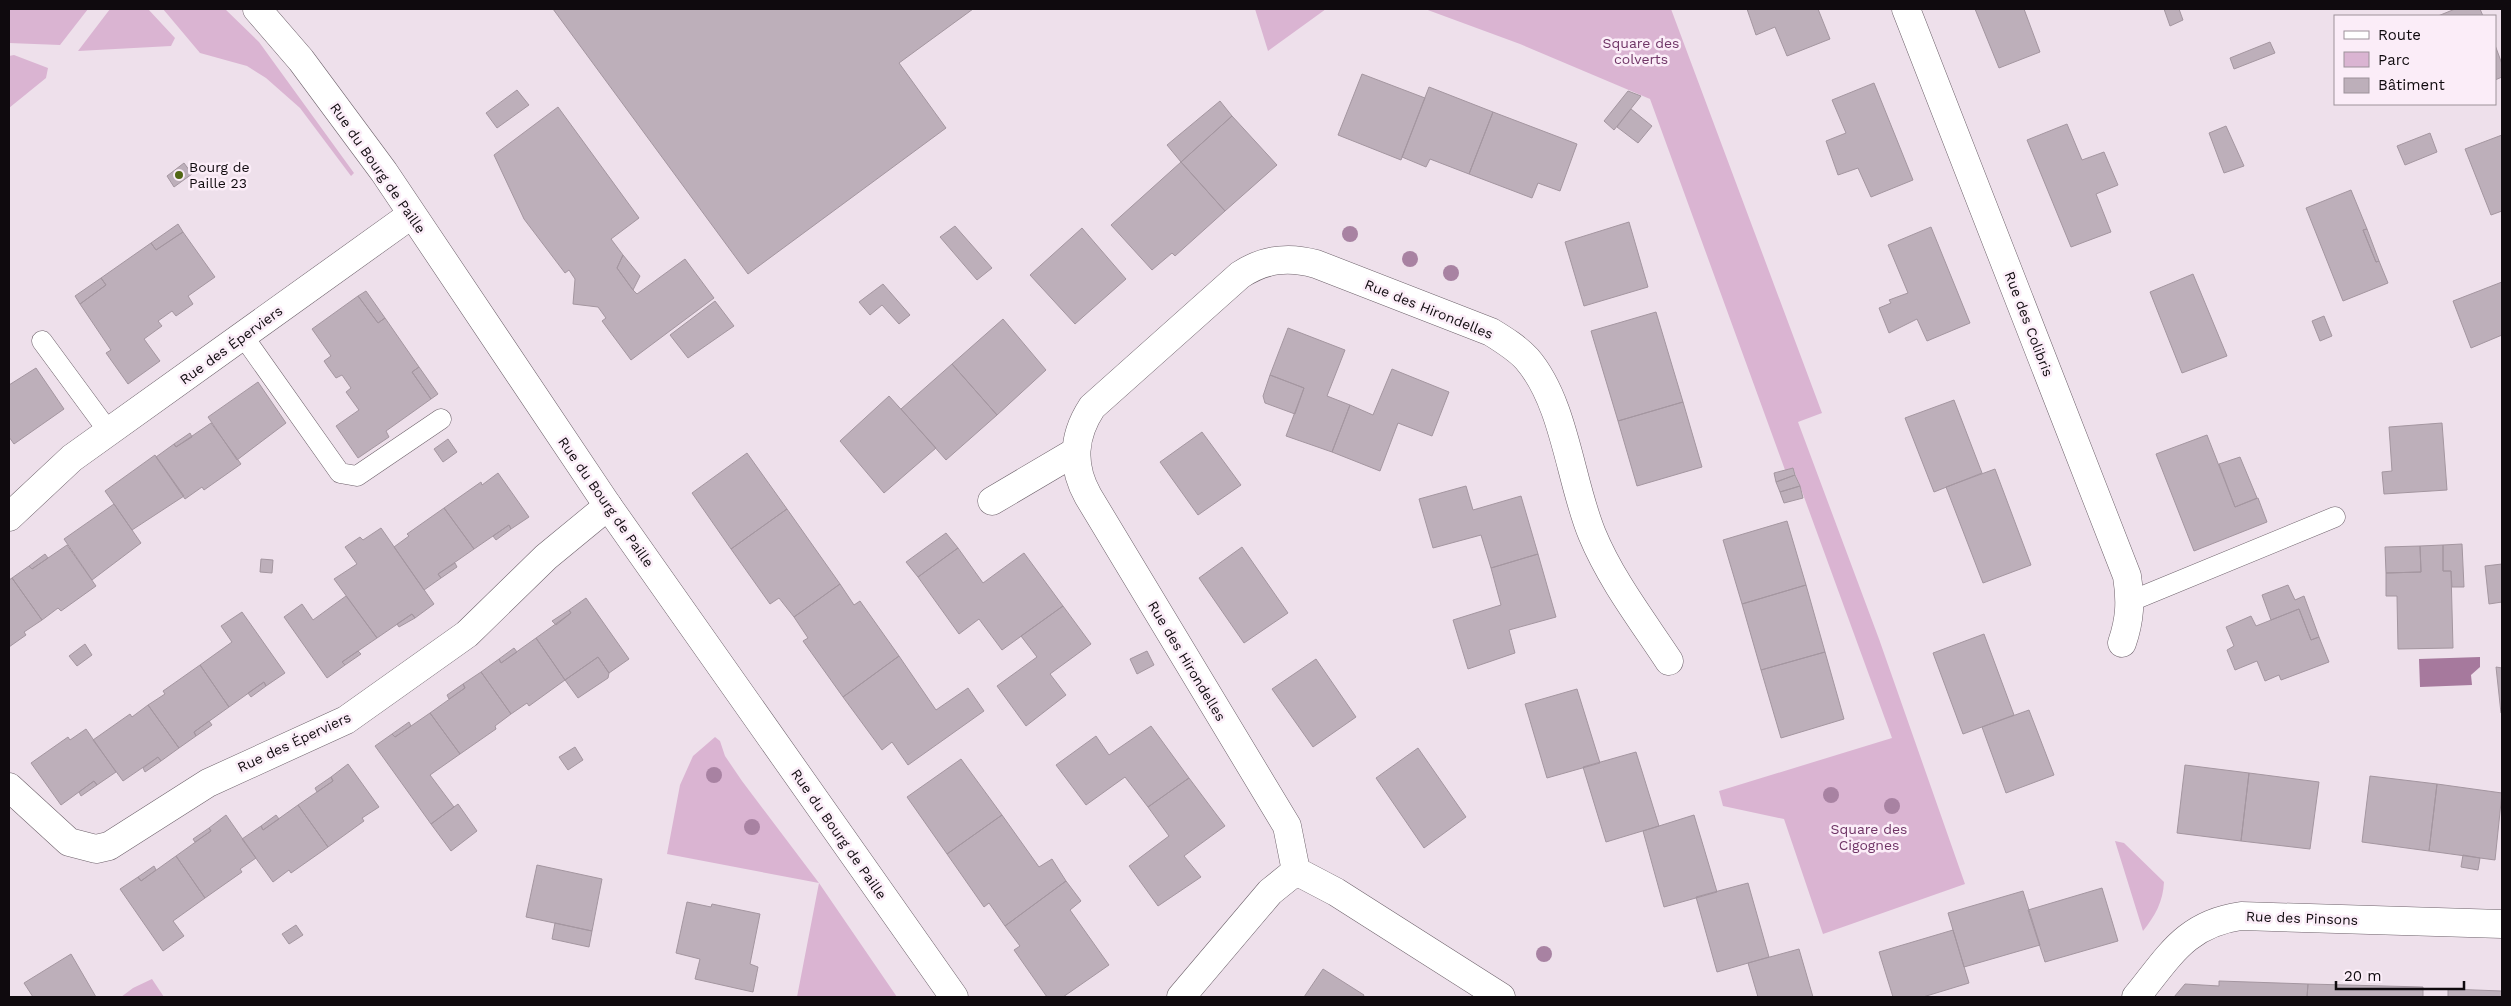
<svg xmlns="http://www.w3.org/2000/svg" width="2511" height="1006" viewBox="0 0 2511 1006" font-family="'Work Sans',sans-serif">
	<rect width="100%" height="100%" fill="#eee0eb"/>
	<path fill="#dab4d2" d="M9 9H88L60 45 9 43Z
		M110 9H148L175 38 171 46 78 51Z
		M163 9H225L259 42 354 173 351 176 300 108 266 78 247 66 200 53Z
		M1255 9H1326L1268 51Z
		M1425 9H1671L1822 413 1798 422 1879 639 1965 884 1823 934 1784 819 1723 806 1719 791 1892 738 1800 486 1793 468 1785 470 1650 99 1520 44Z
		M14 55 48 68 46 78 9 108V56Z
		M715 737 720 741 725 756 742 781 819 883 897 997H797L819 883 667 854 680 785 693 756Z
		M2115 841 2124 843 2164 882C2163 902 2155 916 2143 931Z
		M152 979 164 997H121L133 988Z"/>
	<path fill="#a6799d" d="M2480 657V667L2471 675 2472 685 2420 687 2419 659Z"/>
	<path fill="#bdafba" stroke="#a496a0" d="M553 9H973L899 63 946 128 748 274Z
		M1747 9H1818L1830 39 1787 56 1775 27 1756 35Z
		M1975 9H2024L2040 52 1999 68Z
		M2164 9H2179L2183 20 2170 26Z
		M2455 9H2480L2483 16H2438Z
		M2270 42 2275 53 2234 69 2230 58Z
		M2495 45 2502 64V77L2495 80Z
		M1362 74 1425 98 1401 160 1338 135Z
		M1874 83 1913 180 1871 197 1858 168 1838 175 1826 141 1846 133 1832 100Z
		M1429 87 1493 112 1469 174 1430 159 1426 167 1402 157Z
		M517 90 529 105 497 128 486 113Z
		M1628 91 1641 96 1614 130 1604 121Z
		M1220 101 1232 116 1181 162 1167 145Z
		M558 107 639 218 611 239 623 255 617 268 633 290 637 294 685 259 714 298 631 360 602 321 606 318 598 307 573 304 575 279 569 270 565 273 524 219 494 155Z
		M1631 109 1652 126 1638 143 1617 127Z
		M1493 112 1577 144 1560 191 1538 183 1532 198 1469 174Z
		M1232 116 1277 165 1225 211 1181 162Z
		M2067 124 2082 160 2104 152 2118 185 2096 194 2111 232 2071 247 2027 140Z
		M2226 126 2244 166 2224 173 2209 133Z
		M2430 133 2437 152 2405 165 2397 146Z
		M2502 135V211L2491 215 2465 149Z
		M1181 162 1225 211 1175 256 1172 253 1152 270 1111 225Z
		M184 163 192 174 174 187 167 176Z
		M2351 190 2367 229 2363 230 2376 262 2379 261 2388 283 2343 301 2306 208Z
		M1629 222 1648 287 1584 306 1565 242Z
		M178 224 183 232 156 250 151 243Z
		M955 226 992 268 977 280 940 237Z
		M1931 227 1970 323 1927 341 1917 319 1889 333 1879 308 1891 303 1889 300 1908 293 1888 245Z
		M1082 228 1126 279 1075 324 1030 275Z
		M2367 229 2379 261 2376 262 2363 230Z
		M183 232 215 277 188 296 193 304 176 316 172 311 158 321 162 326 144 339 160 361 128 384 106 353 111 350 80 304 106 285 101 278 151 243 156 250Z
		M623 255 640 276 633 290 617 268Z
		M2193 274 2227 356 2182 373 2150 292Z
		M101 278 106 285 80 304 75 296Z
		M2502 282V335L2471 348 2453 301Z
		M883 284 910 315 899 324 882 305 870 315 859 302Z
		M366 291 385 318 378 323 358 296Z
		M358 296 378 323 385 318 419 367 412 372 431 399 386 431 389 437 358 458 336 426 359 410 346 392 351 388 342 375 336 378 328 367 324 361 331 356 312 329Z
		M715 301 734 326 688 358 670 335Z
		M1656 312 1683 402 1618 421 1591 331Z
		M2324 316 2332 336 2320 341 2312 321Z
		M1003 319 1046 370 997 415 952 364Z
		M1288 328 1345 350 1327 396 1350 405 1332 452 1286 436 1304 388 1270 375Z
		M952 364 997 415 946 460 901 409Z
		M419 367 438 394 431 399 412 372Z
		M36 368 64 409 14 444 9 437V385Z
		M1392 369 1449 392 1432 436 1398 423 1380 471 1332 452 1350 405 1373 415Z
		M1270 375 1304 388 1295 414 1265 403 1263 396Z
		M258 382 286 423 237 460 208 417Z
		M889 396 936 448 884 493 840 441Z
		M1954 400 1982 473 1934 492 1905 418Z
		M1683 402 1702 467 1637 486 1618 421Z
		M211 423 241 464 204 490 202 487 185 499 156 457 174 444 176 447Z
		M2442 423 2447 490 2384 494 2382 472 2392 471 2389 427Z
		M1202 432 1241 485 1198 515 1160 462Z
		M190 433 192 437 176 447 174 444Z
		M2207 435 2235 507 2258 498 2267 522 2194 551 2156 454Z
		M448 439 457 452 443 462 434 449Z
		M747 453 787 509 731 549 692 493Z
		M155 455 184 496 132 530 105 491Z
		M2240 457 2257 498 2235 507 2219 464Z
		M1793 468 1795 475 1776 482 1774 473Z
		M1995 469 2031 565 1983 583 1946 487Z
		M498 473 529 517 511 529 509 525 474 549 444 508 481 482 482 485Z
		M1795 475 1800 486 1780 492 1776 482Z
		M1466 486 1473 510 1521 496 1538 554 1491 568 1481 535 1433 548 1419 499Z
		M1800 486 1803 498 1784 503 1780 492Z
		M114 504 141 543 92 580 64 539Z
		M444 508 474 549 438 574 441 578 424 590 394 547 409 536 407 534Z
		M787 509 840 584 794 617 779 598 770 604 731 549Z
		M1787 521 1806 585 1742 604 1723 540Z
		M509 525 511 529 496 540 493 536Z
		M381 528 434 604 415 618 412 614 377 638 334 579 357 564 345 547 360 537 363 540Z
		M946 533 958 548 918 577 906 562Z
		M2462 544 2464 587H2452L2451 571H2443V545Z
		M67 545 96 586 61 611 58 608 42 620 12 578 29 566 32 569Z
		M2443 545V571H2451L2453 648 2398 649 2397 596H2386V573L2421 572 2420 546Z
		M2420 546 2421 572 2386 573 2385 547Z
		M1242 547 1288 613 1244 643 1199 578Z
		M958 548 983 583 1024 553 1063 606 1002 650 979 619 959 634 918 577Z
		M45 554 48 558 32 569 29 566Z
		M1538 554 1556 617 1509 630 1515 653 1468 669 1453 620 1501 605 1491 568Z
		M261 559 273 560 272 573 260 572Z
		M455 563 457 567 441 578 438 574Z
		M2502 564V602L2489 604 2485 566Z
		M12 578 42 620 24 632 26 635 9 647V580Z
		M840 584 854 605 860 601 899 656 843 697 803 641 808 638 794 617Z
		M1806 585 1825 652 1761 670 1742 604Z
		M2288 585 2295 600 2304 596 2319 637 2311 640 2299 609 2271 620 2262 595Z
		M346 596 377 638 342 662 345 665 327 678 284 617 302 604 313 620Z
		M586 598 629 659 609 673 598 657 565 680 536 638 571 613 569 610Z
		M1063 606 1091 644 1050 674 1066 695 1026 726 997 686 1037 657 1021 636Z
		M2299 609 2311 640 2319 637 2329 662 2281 680 2279 675 2265 681 2257 661 2235 670 2227 650 2234 646 2226 627 2251 616 2256 626Z
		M569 610 571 613 556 625 552 621Z
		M242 612 285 673 266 686 264 682 229 707 200 665 232 642 221 626Z
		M412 614 415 618 399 627 397 624Z
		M1984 634 2014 715 1963 734 1933 653Z
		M536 638 565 680 529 706 527 703 511 714 481 672 499 659 501 663Z
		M85 644 92 655 77 666 69 656Z
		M514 648 517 652 501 663 499 659Z
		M358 651 361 654 345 665 342 662Z
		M1147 651 1154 665 1137 674 1130 659Z
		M1825 652 1844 719 1781 738 1761 670Z
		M899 656 936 710 968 688 984 711 908 765 892 742 882 750 843 697Z
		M598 657 609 673 608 678 578 698 565 680Z
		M1316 659 1356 717 1313 747 1272 689Z
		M200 665 229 707 194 732 196 736 179 748 148 705 165 694 163 691Z
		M2496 667 2502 668V714L2501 713Z
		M481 672 511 714 495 726 496 729 460 754 430 713 465 688 463 684Z
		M264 682 266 686 251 697 248 693Z
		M463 684 465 688 449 699 447 695Z
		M1577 689 1600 763 1547 778 1525 704Z
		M148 705 179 748 161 761 158 757 123 781 93 740 130 714 132 717Z
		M2029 710 2054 775 2006 793 1982 727Z
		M430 713 460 754 430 775 454 807 431 824 375 746 392 734 395 737Z
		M209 721 212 725 196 736 194 732Z
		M409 722 411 726 395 737 392 734Z
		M1151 726 1189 778 1148 807 1125 777 1086 805 1056 765 1096 736 1109 755Z
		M86 729 116 772 97 785 94 781 61 805 31 763 68 737 70 740Z
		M575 747 583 760 568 770 559 757Z
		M1418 748 1466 817 1424 848 1376 778Z
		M1636 752 1659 826 1606 842 1583 767Z
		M158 757 161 761 145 772 143 768Z
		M961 759 1002 815 947 854 907 797Z
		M348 764 379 807 362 818 364 821 328 847 298 805 333 781 331 777Z
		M2185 765 2249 773 2241 841 2177 833Z
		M2249 773 2319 782 2310 849 2241 841Z
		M2370 776 2437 784 2429 851 2362 842Z
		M331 777 333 781 317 792 315 788Z
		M1189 778 1225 826 1184 856 1201 877 1158 906 1129 866 1169 836 1148 807Z
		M94 781 97 785 81 796 79 792Z
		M2437 784 2502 793 2495 860 2429 851Z
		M458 804 477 831 451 851 431 824Z
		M298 805 328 847 291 873 289 870 273 882 242 839 261 826 263 830Z
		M226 815 256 858 240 869 242 872 205 898 176 856 211 831 209 828Z
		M276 815 279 819 263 830 261 826Z
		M1002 815 1039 867 1052 859 1066 881 1005 926 989 903 984 907 947 854Z
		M1694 815 1717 892 1664 907 1643 831Z
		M209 828 211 831 195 842 193 839Z
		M2463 855 2480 858 2478 870 2461 867Z
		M176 856 205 898 173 921 184 936 163 951 120 889 138 877 141 881Z
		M537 865 602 879 592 931 526 917Z
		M154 866 156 870 141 881 138 877Z
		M1066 881 1081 901 1070 910 1109 965 1063 997H1047L1014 950 1020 946 1005 926Z
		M1748 883 1769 957 1717 972 1696 897Z
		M2102 888 2118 941 2045 962 2028 910Z
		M2023 891 2040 945 1964 967 1948 913Z
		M687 902 711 907 712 904 760 914 750 964 758 967 753 992 695 979 700 959 676 953Z
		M555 923 592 931 589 947 552 939Z
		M296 925 303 935 289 944 282 934Z
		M1953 930 1969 983 1923 997H1893L1879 952Z
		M1799 949 1813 997H1758L1748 963Z
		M71 954 96 997H33L24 983Z
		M1323 969 1364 995 1363 997H1304Z
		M2219 981 2308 984 2307 997H2174L2185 984 2219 986Z
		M2308 984 2423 987V997H2307Z
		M2448 989 2502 991V997H2448Z"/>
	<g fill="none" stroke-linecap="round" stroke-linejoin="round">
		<g stroke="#6d616a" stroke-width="21">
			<path id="service" d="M243 336 340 473 357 476 441 419
				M42 341 109 432
				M2131 601 2335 517"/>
		</g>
		<g stroke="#6d616a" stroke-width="29">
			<path id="minor" d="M1906 9 2127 576C2131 601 2130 620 2122 643
				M992 501 1075 452
				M9 517 72 458 411 215
				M9 787 69 842 96 849 109 846 208 783 346 720 467 634 546 557 608 506
				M1296 871 1336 892 1501 997
				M1181 997 1270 892 1296 871 1287 826 1088 496C1071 465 1073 436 1092 407L1240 275C1264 259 1288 256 1316 264L1491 332C1504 340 1517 348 1527 359 1565 403 1570 481 1592 534 1611 580 1642 620 1669 661
				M2136 997C2169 957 2185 924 2241 916L2502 924"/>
		</g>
		<g stroke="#6d616a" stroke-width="29">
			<path id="tertiary" d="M257 9 301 60 384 172 608 506 954 997"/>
		</g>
		<use href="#service" stroke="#fff" stroke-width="20"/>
		<use href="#minor" stroke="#fff" stroke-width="28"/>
		<use href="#tertiary" stroke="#fff" stroke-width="28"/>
	</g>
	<g fill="#a882a2">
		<circle cx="1350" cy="234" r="8"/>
		<circle cx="1410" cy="259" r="8"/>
		<circle cx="1451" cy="273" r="8"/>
		<circle cx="714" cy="775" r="8"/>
		<circle cx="1831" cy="795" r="8"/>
		<circle cx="1892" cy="806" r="8"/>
		<circle cx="752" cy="827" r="8"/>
		<circle cx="1544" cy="954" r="8"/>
	</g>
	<circle fill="#516714" stroke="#fbedf8" stroke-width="2" cx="179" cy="175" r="5"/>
	<g text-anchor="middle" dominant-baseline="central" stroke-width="5" stroke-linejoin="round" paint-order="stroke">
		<g font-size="14" fill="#6f3566" stroke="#fbedf8">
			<text x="1641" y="43">Square des<tspan x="1641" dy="16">colverts</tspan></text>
			<text x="1869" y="829">Square des<tspan x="1869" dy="16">Cigognes</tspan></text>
		</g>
		<g font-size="14" fill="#0f0a0e" stroke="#fbedf8" text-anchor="start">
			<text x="189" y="167">Bourg de<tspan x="189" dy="16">Paille 23</tspan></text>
		</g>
		<g font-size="14" fill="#0f0a0e" stroke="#fbedf8">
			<text transform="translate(378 168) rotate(55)">Rue du Bourg de Paille</text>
			<text transform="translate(1429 309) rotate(22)">Rue des Hirondelles</text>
			<text transform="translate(2029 324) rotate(69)">Rue des Colibris</text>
			<text transform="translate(231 345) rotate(-36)">Rue des Éperviers</text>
			<text transform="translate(606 502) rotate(55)">Rue du Bourg de Paille</text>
			<text transform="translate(1187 661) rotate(59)">Rue des Hirondelles</text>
			<text transform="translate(294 742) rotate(-25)">Rue des Éperviers</text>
			<text transform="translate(839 834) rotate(55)">Rue du Bourg de Paille</text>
			<text transform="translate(2302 918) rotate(2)">Rue des Pinsons</text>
		</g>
	</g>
	<rect width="2511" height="1006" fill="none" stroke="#0f0a0e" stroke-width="20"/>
	<rect x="2334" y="15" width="162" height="90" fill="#fbedf8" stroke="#9d929a"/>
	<rect x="2344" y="31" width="25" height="8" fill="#ffffff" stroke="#9d929a"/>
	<text x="2378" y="40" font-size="15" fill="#0f0a0e">Route</text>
	<rect x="2344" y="52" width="25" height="15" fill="#dab4d2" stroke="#9d929a"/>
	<text x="2378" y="65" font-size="15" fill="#0f0a0e">Parc</text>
	<rect x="2344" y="78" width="25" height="15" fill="#bdafba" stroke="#9d929a"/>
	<text x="2378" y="90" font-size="15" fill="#0f0a0e">Bâtiment</text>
	<path d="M2336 981v8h128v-8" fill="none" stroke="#0f0a0e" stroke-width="2.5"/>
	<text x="2344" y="981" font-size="15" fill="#0f0a0e" stroke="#fbedf8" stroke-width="4" paint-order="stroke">20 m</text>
</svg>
